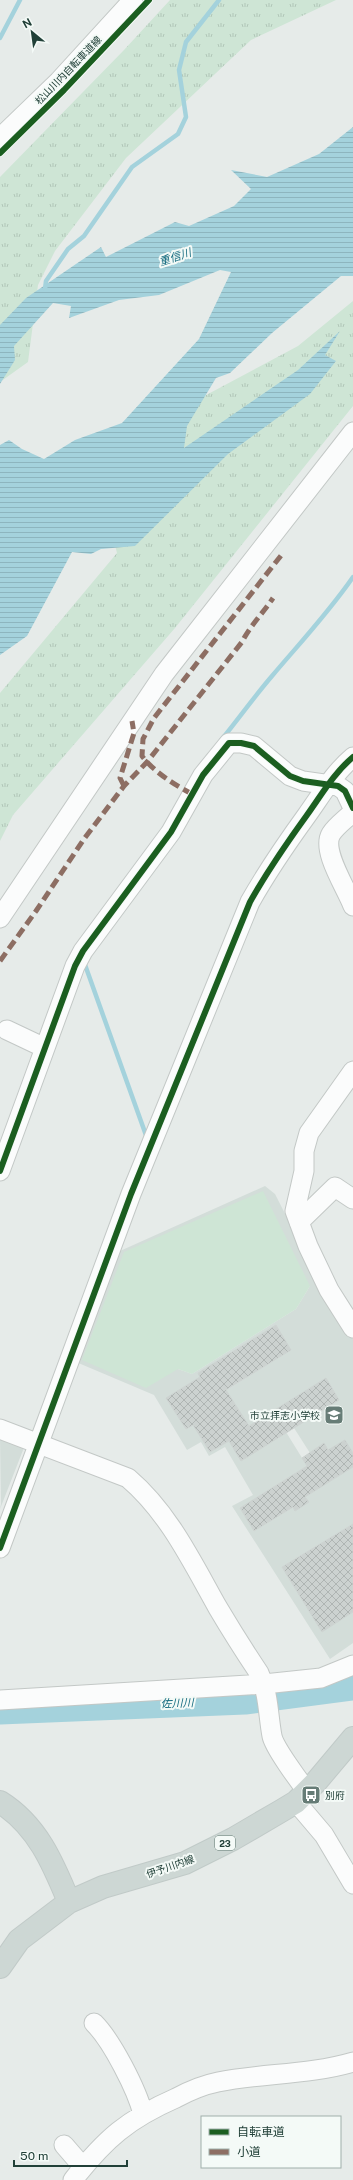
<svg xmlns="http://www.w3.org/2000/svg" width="353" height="2180" viewBox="0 0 353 2180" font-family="'Public Sans','Noto Sans JP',sans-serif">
	<defs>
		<pattern id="grass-tufts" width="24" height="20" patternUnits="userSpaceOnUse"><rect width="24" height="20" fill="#cee5d5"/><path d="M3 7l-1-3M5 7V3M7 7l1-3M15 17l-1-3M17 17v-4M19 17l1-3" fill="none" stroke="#b1c6b8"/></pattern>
		<pattern id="water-rules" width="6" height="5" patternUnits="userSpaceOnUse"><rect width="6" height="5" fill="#a4d2dc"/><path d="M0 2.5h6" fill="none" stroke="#8db5be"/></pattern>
		<pattern id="building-cross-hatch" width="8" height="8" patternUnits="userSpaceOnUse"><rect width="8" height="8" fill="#ccd2d0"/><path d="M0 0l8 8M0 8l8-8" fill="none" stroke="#afb5b3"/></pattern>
	</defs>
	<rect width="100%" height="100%" fill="#e6ebe9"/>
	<path fill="#d3ddd9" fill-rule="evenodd" d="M265 1186 275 1194 339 1320 353 1339V1453L345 1440 328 1450 324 1444 310 1453 294 1428 339 1400 326 1379 249 1426 227 1392 207 1405 166 1398 186 1429 193 1425 210 1452 229 1441 286 1432 307 1466 240 1508 254 1531 293 1507 295 1510 309 1502 305 1497 353 1467V1524L282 1567 322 1631 353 1612V1643L330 1659 232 1506 253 1495 225 1447 209 1456 201 1442 187 1450 154 1395 76 1362 120 1251ZM310 1286 296 1309 192 1374 178 1369ZM276 1325 291 1350 214 1398 198 1373Z
		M0 1436 25 1445 0 1509 1 1504Z"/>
	<path fill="url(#grass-tufts)" d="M170 0H336L251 40 126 158 55 251 38 285 28 362 0 382V177L124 50Z
		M353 301V406L175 628 13 815 0 841V693L117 553 109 521 163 418 298 346Z"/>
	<path fill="#cee5d5" d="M263 1191 310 1286 296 1309 192 1374 178 1369 146 1388 82 1360 124 1252Z"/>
	<path fill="url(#water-rules)" d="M353 127V276H341L272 333 230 373 216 378 187 426 184 448 298 370 340 331 325 355 336 361 310 394 228 454 135 546 101 549 91 554 72 552 27 636 0 655V445L9 440 22 449 44 459 75 440 122 423 199 339 231 272 220 270 159 295 119 300 69 318 71 306 53 303 14 346 15 360 0 384V325L26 298 101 247 106 257 175 222 189 226 234 206 251 189 231 170 267 177 319 154Z"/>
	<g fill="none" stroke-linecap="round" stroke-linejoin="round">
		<path stroke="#a4d2dc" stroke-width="4.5" d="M0 38 20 0
			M45 289 46 281 68 249 84 236 132 167 178 134 186 117 179 70 186 42 219 0
			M222 739C239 718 254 697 272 676 299 644 329 612 353 577
			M84 962 147 1138"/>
		<path stroke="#a4d2dc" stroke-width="27" d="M0 1711 245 1701 353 1687"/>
	</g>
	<path fill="url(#building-cross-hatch)" stroke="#ced4d2" d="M276 1325 291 1350 226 1390 249 1426 326 1378 339 1400 241 1461 229 1441 210 1452 193 1425 186 1429 166 1398 200 1377 198 1373Z
		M345 1440 353 1453V1467L305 1497 309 1502 295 1511 293 1507 254 1531 240 1508 307 1466 302 1458 324 1443 328 1450Z
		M353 1524V1612L322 1632 282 1567Z"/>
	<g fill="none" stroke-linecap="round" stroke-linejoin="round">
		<g stroke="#c3c8c6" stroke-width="21">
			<path id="minor" d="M0 138 59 81 133 0
				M353 812C346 819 336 826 331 834 321 851 347 889 353 906
				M0 918 164 674 353 432
				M7 1030 45 1048
				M353 1071 309 1133 304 1151V1171L295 1211 308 1246 329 1290 353 1328
				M0 1171 75 966 83 951 171 832 203 775 229 743H241L254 746 290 776 303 781 338 786 345 791 353 808
				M299 1222 335 1187 353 1199
				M0 1429 128 1478C169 1513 192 1562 218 1608 231 1630 245 1652 259 1673 269 1694 268 1715 272 1736 274 1747 299 1781 307 1791
				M0 1548 131 1194 250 902C268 870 286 844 307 815 322 794 334 773 353 757
				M0 1700 264 1684 321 1678 353 1665
				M296 1802 324 1835 353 1884
				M94 2023C112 2041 137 2090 143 2114
				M64 2145 83 2167
				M73 2180C105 2139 128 2119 176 2098 189 2091 203 2085 218 2082 263 2073 309 2075 353 2062"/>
		</g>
		<g stroke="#c1cac8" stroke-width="24">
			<path id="major" d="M0 1802C37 1825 53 1863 69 1902
				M0 1967 19 1940 69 1902 103 1887 185 1863 233 1839 281 1811 296 1802 316 1782 353 1738"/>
		</g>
		<use href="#minor" stroke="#fbfcfc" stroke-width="19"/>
		<use href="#major" stroke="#cdd7d4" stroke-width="22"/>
		<path stroke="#8d6e63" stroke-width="5" stroke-dasharray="10 5" stroke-linecap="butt" d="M124 786 120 778 134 733 132 721
			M192 794C175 785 154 772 142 756L143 739 154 718 283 553
			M0 961 36 911 84 839 124 786 147 762 242 642C250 626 263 613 273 598"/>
		<g stroke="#f4faf7" stroke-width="8">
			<path id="cycleway" d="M0 153 64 90 149 0
				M0 1171 75 966 83 951 171 832 203 775 229 743H241L254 746 290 776 303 781 338 786 345 791 353 808
				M0 1548 131 1194 250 902C268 870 286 844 307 815 322 794 334 773 353 757"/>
		</g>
		<use href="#cycleway" stroke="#1b5e20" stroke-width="6"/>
	</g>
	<defs>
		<g id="school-square" transform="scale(1)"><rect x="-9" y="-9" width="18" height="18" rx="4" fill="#667c76" stroke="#f4faf7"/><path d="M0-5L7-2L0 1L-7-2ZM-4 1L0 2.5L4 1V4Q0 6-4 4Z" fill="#fff"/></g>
		<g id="bus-square" transform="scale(1)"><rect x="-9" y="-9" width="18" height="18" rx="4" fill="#667c76" stroke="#f4faf7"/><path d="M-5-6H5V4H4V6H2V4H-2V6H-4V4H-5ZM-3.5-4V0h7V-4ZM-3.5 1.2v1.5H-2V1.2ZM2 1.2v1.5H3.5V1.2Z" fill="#fff"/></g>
	</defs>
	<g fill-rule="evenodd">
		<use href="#school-square" x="334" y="1415"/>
		<use href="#bus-square" x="311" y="1795"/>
	</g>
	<g text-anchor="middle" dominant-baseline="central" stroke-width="4" stroke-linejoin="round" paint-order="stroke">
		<rect fill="#f4faf7" stroke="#607871" stroke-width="1" x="215" y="1836" width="20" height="14" rx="3"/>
		<g font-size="9" font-weight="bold" fill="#214038">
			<text x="225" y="1843">23</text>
		</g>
		<g font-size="10" fill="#214038" stroke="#f4faf7">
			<text transform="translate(68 70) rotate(-46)">松山川内自転車道線</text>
			<text transform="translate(170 1866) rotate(-19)">伊予川内線</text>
		</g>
		<g font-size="10" fill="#214038" stroke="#f4faf7" text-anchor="end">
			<text x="320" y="1415">市立拝志小学校</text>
			<text x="325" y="1795" text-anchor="start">別府</text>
		</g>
		<g font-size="11" font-style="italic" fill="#176d80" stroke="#f4faf7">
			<text transform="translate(175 257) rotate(-18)">重信川</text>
			<text transform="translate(177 1703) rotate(-2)">佐川川</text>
		</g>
	</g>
	<rect x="201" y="2116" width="140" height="52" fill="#f4faf7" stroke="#a0b0ab"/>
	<rect x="209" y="2129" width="20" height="6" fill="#1b5e20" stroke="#a0b0ab"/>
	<text x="237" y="2136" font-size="12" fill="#214038">自転車道</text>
	<rect x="209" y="2149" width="20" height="6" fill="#8d6e63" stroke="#a0b0ab"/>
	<text x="237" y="2156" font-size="12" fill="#214038">小道</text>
	<g transform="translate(32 32) rotate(331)" stroke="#f4faf7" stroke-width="3" paint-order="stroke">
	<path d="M0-3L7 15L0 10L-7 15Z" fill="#214038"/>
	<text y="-6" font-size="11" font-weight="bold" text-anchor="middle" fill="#214038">N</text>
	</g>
	<path d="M14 2160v6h113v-6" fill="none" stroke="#214038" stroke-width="2"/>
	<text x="20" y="2160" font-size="12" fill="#214038" stroke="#f4faf7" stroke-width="3" paint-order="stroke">50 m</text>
</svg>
